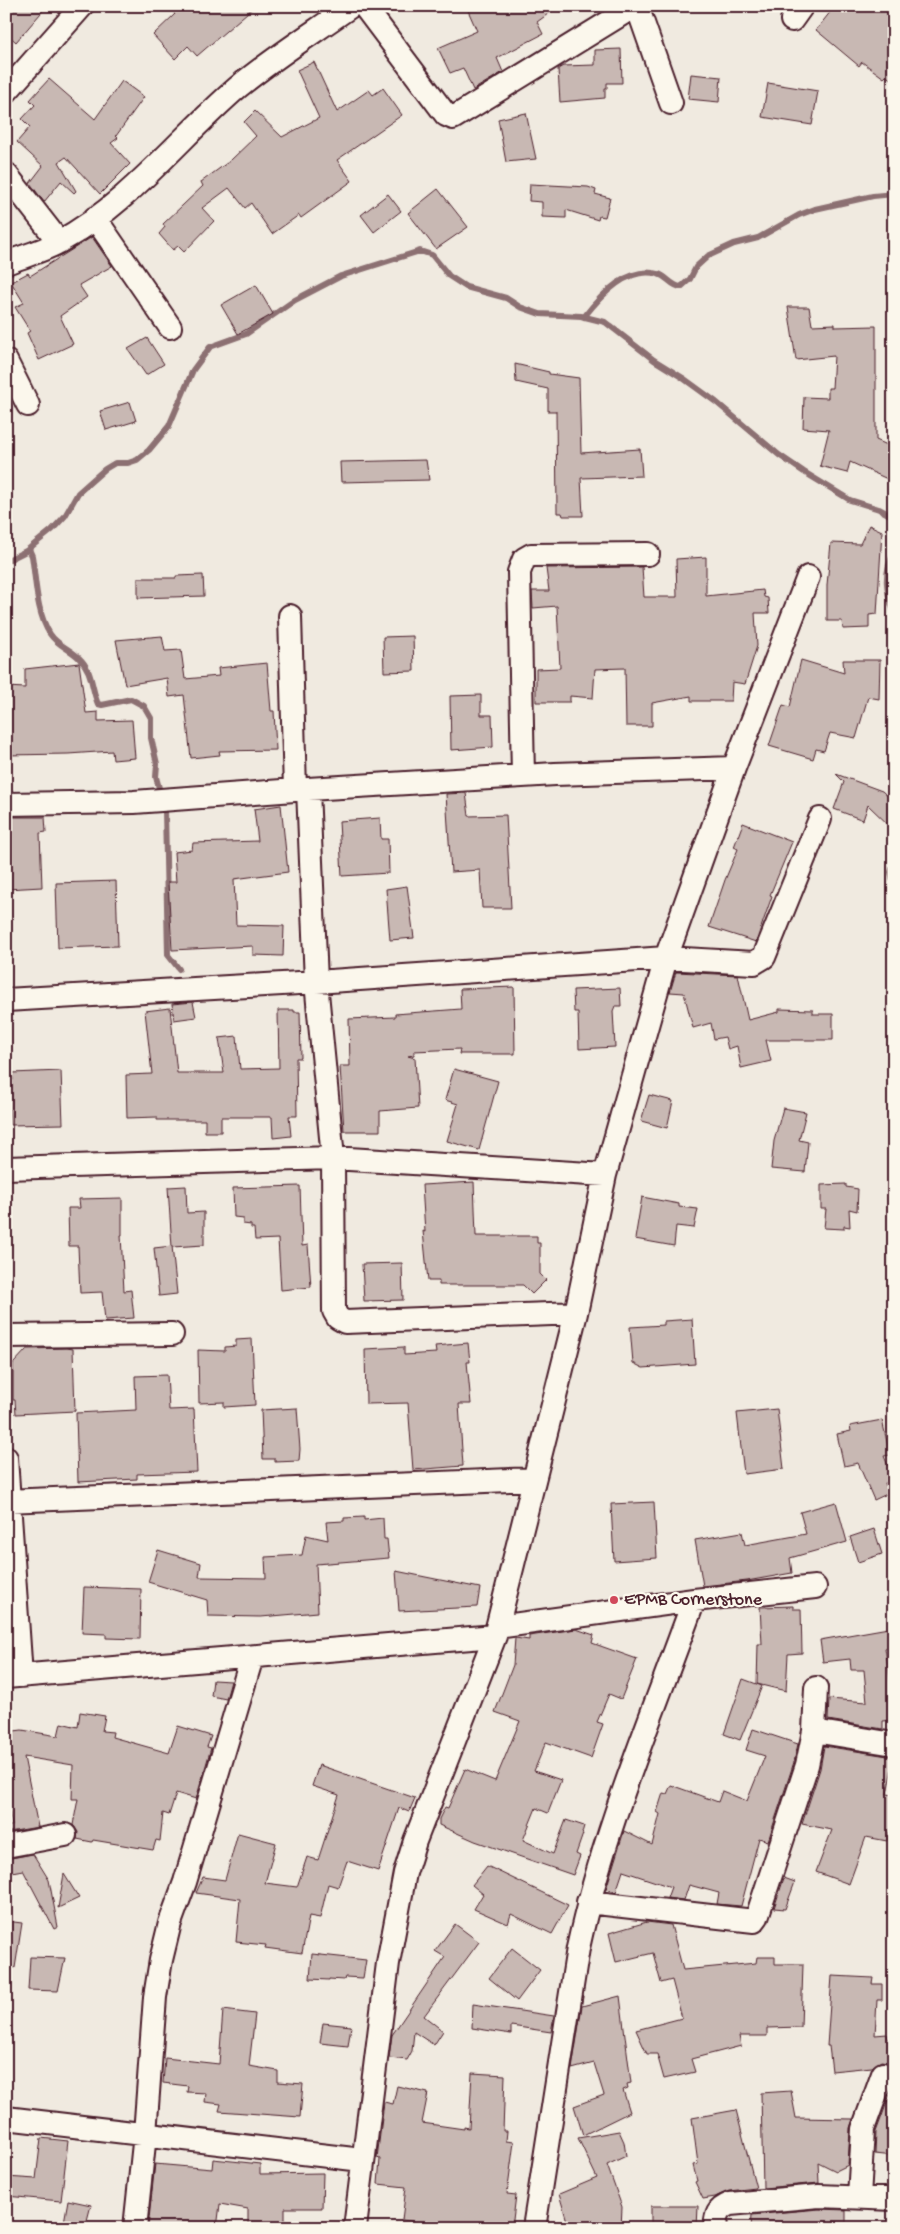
<svg xmlns="http://www.w3.org/2000/svg" width="900" height="2234" viewBox="0 0 900 2234" font-family="'Gochi Hand',sans-serif">
	<rect width="100%" height="100%" fill="#f0eae0"/>
	<filter id="ink" filterUnits="userSpaceOnUse"><feTurbulence type="fractalNoise" baseFrequency=".02" numOctaves="2"/><feDisplacementMap in="SourceGraphic" scale="10" xChannelSelector="R" yChannelSelector="G"/><feConvolveMatrix kernelMatrix="1 2 1 2 8 2 1 2 1" color-interpolation-filters="sRGB"/></filter>
	<g filter="url(#ink)">
		<g fill="none" stroke-linecap="round" stroke-linejoin="round">
			<path stroke="#8c6f72" stroke-width="6" d="M584 317C600 296 628 265 658 274 667 276 671 286 681 287L690 279 696 267 708 256 734 244 758 238 799 215 815 209 873 196 894 194
				M29 549 32 556C36 580 36 612 50 634 57 645 70 649 79 658 93 671 91 688 98 704L102 705 131 699 144 706 151 718V738L157 764 156 777 165 810 168 955 179 969
				M894 553C883 574 886 591 894 612
				M6 561 26 551 52 530 65 516 78 493 105 469 115 463H128L137 460 149 450 169 426 193 370 210 347 246 334 295 300 341 276 420 251 432 255 449 276 466 287 506 298 520 307 540 314 581 316 605 322 654 360 683 378 716 402 779 455 804 472 850 500 879 509 894 517
				M894 862 891 872 894 885"/>
		</g>
		<path fill="#c8b8b3" stroke="#4a1f2b" d="M6 6H47L16 42 6 33Z
			M167 6H255L197 56 188 46 175 59 153 35 175 14Z
			M466 6H559L537 22 543 34 497 58 503 72 473 90 463 68 450 73 438 48 477 31Z
			M835 6H881L894 15V81L886 76 884 78 862 62 859 66 816 30Z
			M621 49 622 83H607V88H605V98L560 102 558 69 563 66 595 65V50Z
			M314 62 337 112 369 90 373 95 383 88 402 115 337 160 352 181 301 218 299 215 272 234 251 203 245 208 229 188 202 208 214 221 184 252 178 246 173 250 159 234 165 227 163 224 203 186 201 182 231 160 256 136 244 122 255 111 282 137 319 118 297 70Z
			M691 74 721 77 719 102 688 99Z
			M49 79 95 119 122 81 144 97 116 136 118 138 111 143 130 164 100 194 66 157 59 162 76 191 74 193 61 181 44 202 30 183 43 166 17 142 30 127 22 119 35 105 30 100Z
			M768 83 818 91 812 125 762 117Z
			M526 113 536 159 506 162 498 119Z
			M530 184 588 187 596 190 595 194 610 198 605 217 599 216 598 220 566 210V218L542 217V202L529 201Z
			M438 189 468 227 436 249 408 213Z
			M388 194 401 211 374 232 361 215Z
			M92 237 112 266 79 285 87 297 60 316 73 344 39 360 27 333 30 331 15 307 24 303 11 282 28 273 30 276Z
			M256 285 273 314 238 334 221 305Z
			M788 307H809L812 325 835 324V327L876 326V440L894 448V482L850 462 847 473 820 466 829 430 803 428 804 397 828 398V388H832L834 356 796 360Z
			M147 338 164 364 146 375 128 349Z
			M515 364 549 372V374L579 378 581 453 640 449 642 476 581 478 583 516H563L562 513H557L556 411H548V389L516 382Z
			M130 402 136 421 106 430 100 411Z
			M426 460 429 480 341 482 340 462Z
			M869 525 882 531 877 614 869 615V628L843 629 842 621H827V585L831 543 860 544Z
			M706 557V596L763 590 764 597 768 598 769 613H755L757 646 745 684 732 682 731 701H691V696L652 703V726H626L625 668 595 669 593 698 570 696V702H536V669L560 668 557 606 533 608 532 591H549L546 568 642 567 644 597H677L676 559Z
			M203 575 204 596 138 598V578H176V576Z
			M162 636 165 651 181 650 185 679 219 676 218 668 267 663 271 711H274L276 750 219 751 220 755 191 758 184 695 169 697 167 678 125 685 116 640Z
			M413 636 414 671 384 672 383 637Z
			M801 660 844 673 843 660H880L879 699 868 697 856 738 830 733 824 751 816 749 813 759 769 746 783 705 790 707Z
			M79 663 86 713 98 712V721L132 720 135 758 113 760 112 751 68 754 6 755V687L25 688V669Z
			M481 695V715H492L493 747 451 750 450 696Z
			M836 774 882 791 894 802V830L868 805 863 820 834 809 844 782Z
			M466 793 469 816 506 815 511 908H482L480 870 451 872 446 794Z
			M281 805 288 872 234 879 236 925 284 926 283 956 253 955V946L172 950 168 882H176L174 852 192 850 193 843 258 841 254 809Z
			M6 817H45L46 832 40 833 42 887 6 889Z
			M380 818 381 839H388L389 873 342 876 339 821Z
			M743 823 792 842 770 895 772 896 756 942 709 927 725 880 738 849 734 847Z
			M116 881 118 946 58 948 56 883Z
			M407 886 414 938 390 940 386 889Z
			M676 972 738 975 748 1020 779 1012V1009L813 1010V1014H833V1040H766L771 1061 741 1068 737 1046 728 1049 725 1037 714 1039 711 1023 693 1028 684 993 670 992Z
			M514 987 515 1054H459L460 1049 414 1051V1055L408 1056 415 1058 418 1108 380 1111V1131H344L340 1066H350L349 1019 395 1017V1014L461 1009 460 989Z
			M620 988 621 1006H615L613 1011 615 1047 579 1049 578 1012H574L573 990Z
			M193 1002 196 1017 174 1020 172 1004Z
			M170 1008 177 1073H224L219 1038 237 1036 240 1069 279 1068 278 1010H294V1012H300L301 1058H296L297 1116H289L291 1136 273 1138 272 1117H221V1132H205V1120H157V1117L127 1118 126 1075 152 1074 145 1011Z
			M454 1069 498 1081 479 1150 447 1141 458 1104 445 1100Z
			M61 1071 63 1124 10 1125 8 1080H13L12 1073Z
			M649 1095 673 1101 667 1128 641 1121Z
			M783 1108 806 1112 799 1140 808 1142 805 1172 771 1169 774 1141Z
			M474 1182 476 1236H537V1243H540V1274L546 1280 532 1294 523 1285H439V1281H428L423 1231 425 1232 422 1185Z
			M846 1184V1187L858 1189 857 1211 849 1209 850 1227 844 1226V1229L824 1228 826 1209H821V1185Z
			M186 1186 187 1213 204 1212V1245L172 1247 168 1187Z
			M300 1186 302 1246 308 1245 311 1287 281 1290 278 1239 255 1240 254 1228H251V1225L243 1224V1218L234 1217 233 1188Z
			M642 1197 679 1204V1207L698 1209 694 1228 676 1226 674 1246 635 1239Z
			M122 1198V1235H121L124 1291 131 1290 134 1318 105 1320 102 1292 80 1293 78 1246H69L68 1208H80L79 1199Z
			M172 1246 177 1294 159 1296 154 1248Z
			M402 1263 403 1300 364 1301 362 1264Z
			M692 1319 695 1364 643 1368 633 1363 630 1327 664 1325V1321Z
			M252 1339 255 1405 224 1407V1402L199 1403 198 1350 225 1351V1347L236 1346V1340Z
			M468 1343 470 1362H467L471 1404H459L463 1466 413 1470 408 1403 366 1404 365 1349 404 1347V1355L436 1353 435 1346Z
			M67 1348 73 1349 75 1411 16 1414 15 1400H13V1364L27 1349Z
			M167 1375 169 1410 194 1409 197 1472 137 1474V1479L78 1482 76 1413 136 1410 135 1376Z
			M297 1408 300 1449 299 1461 275 1462V1459H263L261 1410Z
			M777 1409 784 1469 744 1474 737 1413Z
			M882 1420 890 1455 884 1456 894 1480 885 1483 889 1493 874 1500 858 1463 844 1466 837 1434 851 1431 850 1426Z
			M654 1502 657 1558 614 1561 611 1504Z
			M836 1502 847 1542 790 1558 792 1573 747 1581 703 1586 695 1540 742 1532 745 1545 806 1534 800 1512Z
			M364 1517V1520L383 1518 384 1539H387L389 1558 316 1564 318 1612 261 1617 208 1616 207 1600 148 1582 158 1550 201 1563 199 1577 266 1578 265 1557 302 1555 306 1535 328 1540 326 1522 344 1521V1518Z
			M874 1529 882 1554 858 1562 850 1537Z
			M396 1571 480 1588 477 1607 399 1611Z
			M84 1587 141 1589 140 1639 106 1638V1634L82 1633Z
			M793 1606V1609H801L802 1653 788 1654 786 1691 757 1684 758 1644H762L760 1607Z
			M894 1627V1646L885 1648 891 1685H894V1720L883 1721V1729L828 1720 829 1699 867 1702 864 1670H851L850 1659 823 1662 820 1640Z
			M576 1629 594 1635 592 1643 637 1659 621 1699 609 1694 597 1722 603 1724 591 1758 546 1742 534 1771 561 1780 548 1813 536 1808 523 1840 553 1854 566 1820 584 1826 582 1833 583 1834 576 1854 580 1856 573 1875 475 1841 439 1825V1819L445 1807 448 1808 465 1769 495 1781 520 1721 495 1712 513 1665 515 1638 529 1640V1636Z
			M743 1679 762 1686 740 1740 724 1734Z
			M213 1680 231 1681 226 1699 211 1696Z
			M80 1712 105 1716 102 1731 113 1732 112 1737 169 1753 178 1726 211 1736 207 1747 211 1748 196 1799 176 1793 169 1815 163 1813 160 1841 156 1840 153 1850 93 1840 92 1842 77 1839 78 1832 73 1825 78 1799H72L73 1765 24 1757 38 1827 9 1832 8 1826H12L6 1791V1732L22 1730 58 1736 61 1723 78 1727Z
			M753 1729 798 1744 794 1762 768 1841 759 1838 741 1906 717 1904 719 1893 689 1885 684 1900 667 1898 671 1887 623 1871 616 1892 606 1889 624 1831 652 1845 660 1814 657 1812 663 1793 667 1794 671 1785 718 1802 722 1791 747 1801 765 1756 746 1750Z
			M824 1746 894 1757 887 1794 894 1795V1833L889 1832 887 1841 866 1837 849 1884 816 1872 832 1830 802 1824 820 1769Z
			M319 1765 415 1798 409 1812 399 1808 378 1871 347 1861 338 1887 328 1884 320 1918 309 1916 302 1953 265 1948 266 1945 236 1942 240 1899 196 1893 203 1877 225 1880 238 1833 276 1843 265 1883 297 1887 307 1857 318 1860 339 1795 312 1786Z
			M33 1854 49 1880 58 1927 54 1929 23 1870 6 1873V1859Z
			M487 1866 568 1905 552 1934 511 1914 508 1924 474 1909 483 1894 472 1885Z
			M64 1874 79 1898 58 1908Z
			M784 1878 795 1882 785 1909 774 1908Z
			M6 1921 22 1923 15 1968 6 1967Z
			M647 1922 671 1925 683 1970 756 1963 757 1957H775V1964H803L801 2027 767 2028V2036H739L741 2046 691 2059 695 2072 664 2079 657 2054H647L636 2030 682 2018 672 1980 661 1983 653 1953 616 1962 609 1933Z
			M455 1924 479 1942 424 2016 443 2031 434 2045 414 2032 412 2051 407 2060 389 2058 392 2035 445 1957 435 1951Z
			M512 1948 540 1970 517 2001 489 1978Z
			M312 1954 366 1960 363 1978 345 1977 344 1980 329 1979V1980L310 1979Z
			M30 1957 65 1958 58 1991 28 1990Z
			M832 1976 873 1978 872 1984H882V2000H877L875 2035 887 2034 888 2039H894V2067L888 2062 881 2061 872 2067 832 2071 829 2046H827Z
			M620 1996 631 2083 627 2084 628 2088 623 2090 630 2112 583 2135 574 2106 604 2095 594 2063 572 2069 582 2006Z
			M473 2004 554 2016 551 2032 511 2026V2034L472 2028Z
			M223 2010 255 2014 249 2066 278 2071V2082L303 2084 300 2117 219 2111 221 2104 205 2102 206 2093 187 2092 188 2086 163 2083 165 2058 219 2064Z
			M323 2023 351 2026 348 2046 320 2043Z
			M472 2073 505 2075 503 2131H507L506 2141 514 2142 507 2194 516 2195 512 2228H441V2225L402 2220 406 2187 378 2184 380 2159 377 2158 384 2102 393 2104 397 2086 428 2093 422 2123 464 2129V2127L469 2128Z
			M892 2089H894V2156L875 2154 876 2132Z
			M791 2091 796 2118 853 2119 850 2128 848 2165 836 2171 818 2162 819 2183 763 2188 761 2093Z
			M736 2110 756 2188 729 2191 715 2197 703 2199 695 2182 697 2181 693 2165 698 2164 692 2118Z
			M619 2131 624 2142 626 2156 607 2165 622 2207 621 2228H569L559 2194 597 2178 578 2138Z
			M41 2138 68 2141 61 2201 6 2196V2177L36 2179Z
			M213 2159 260 2164V2174L323 2173 322 2208H285V2228H248V2209L220 2204 217 2228H148L155 2164 212 2169Z
			M68 2200 91 2205 85 2228H63Z
			M651 2206H698L697 2228H651Z
			M819 2209 846 2210V2228H751L752 2215Z"/>
		<g fill="none" stroke-linecap="round" stroke-linejoin="round">
			<g stroke="#4a1f2b" stroke-width="26">
				<path id="minor" d="M364 6 446 115 453 118 635 6
					M637 6 671 103
					M792 20 802 6
					M6 92 82 6
					M6 174 59 242
					M95 218 170 327
					M6 263C24 256 43 251 59 242 129 204 178 139 237 88 273 58 313 33 351 6
					M6 361 28 405
					M290 616 295 790
					M523 776 519 572 524 559 531 555 648 554
					M308 789 316 982 333 1158 334 1311 338 1318 345 1322 576 1313
					M6 804 134 802 308 789 555 774 734 768
					M6 1000 316 982 666 958 754 963 764 957 820 819
					M6 1168 333 1158 605 1175
					M6 1336 172 1334
					M6 1458 21 1676
					M6 1501 534 1479
					M497 1627 694 1600 815 1587
					M6 1677 495 1636
					M814 1731 894 1744
					M6 1846 65 1835
					M588 1902 754 1921 757 1917 807 1765 814 1731 816 1688
					M6 2118 362 2160
					M859 2197 863 2129 883 2074
					M135 2228 145 2134 155 1997 161 1960 170 1923 185 1882 252 1657
					M355 2228 388 1963 405 1873 415 1841 495 1636 576 1313 605 1175 666 958 734 768 808 577
					M534 2228 578 1948C604 1828 653 1714 694 1600
					M715 2228C716 2215 717 2209 730 2204L819 2196 894 2199"/>
			</g>
			<use href="#minor" stroke="#fbf7ec" stroke-width="22"/>
		</g>
	</g>
	<circle fill="#d1495b" stroke="#fbf7ec" stroke-width="2" cx="614" cy="1600" r="5"/>
	<g text-anchor="middle" dominant-baseline="central" stroke-width="4.5" stroke-linejoin="round" paint-order="stroke">
		<g font-size="18" fill="#4a1f2b" stroke="#fbf7ec" text-anchor="start">
			<text x="624" y="1600">EPMB Cornerstone</text>
		</g>
	</g>
	<rect width="900" height="2234" fill="none" stroke="#fbf7ec" stroke-width="25"/>
	<rect x="12" y="12" width="875" height="2209" fill="none" stroke="#4a1f2b" stroke-width="2" filter="url(#ink)"/>
</svg>
